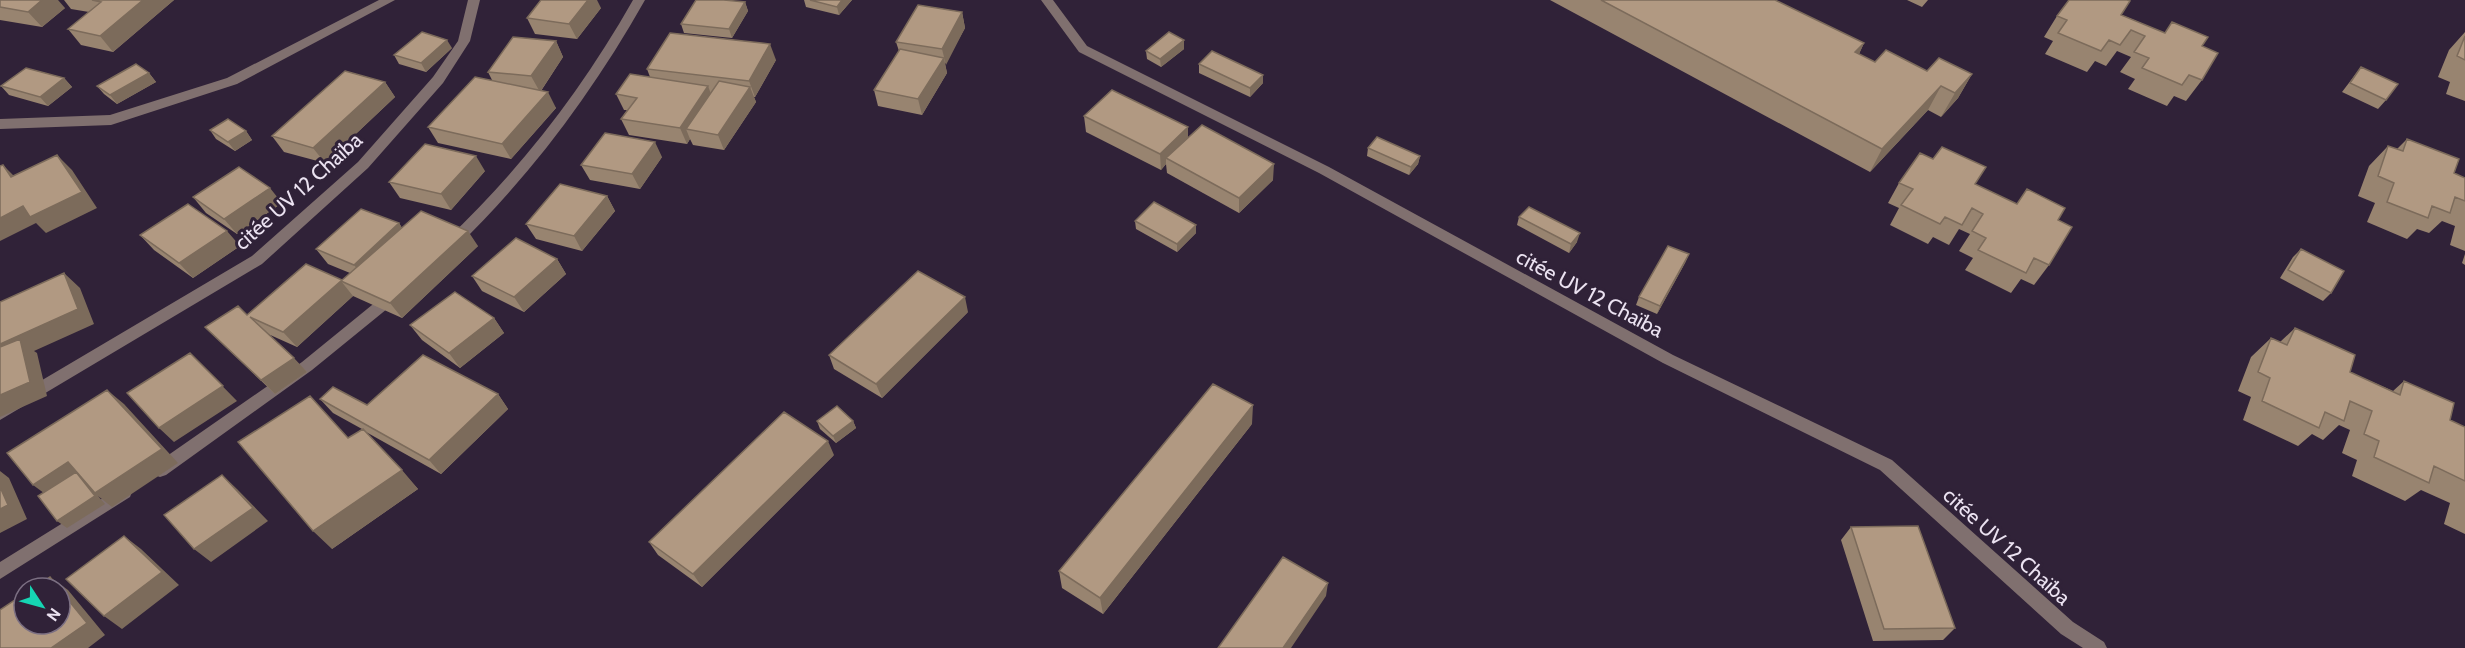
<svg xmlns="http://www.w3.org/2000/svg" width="2465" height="648" viewBox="0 0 2465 648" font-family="Cabin,sans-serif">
	<rect width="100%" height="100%" fill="#302238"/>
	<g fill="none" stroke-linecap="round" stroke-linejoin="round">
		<path fill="#80706f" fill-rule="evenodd" d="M379 0H395L237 84 111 125 0 129V119L110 115 227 78Z
			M468 0H480L470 41 443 83 368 168 262 264 0 420V405L252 256 358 162 433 77 458 41Z
			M633 0H645C593 92 532 174 456 248H446L444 244 446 240C521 169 582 90 633 0Z
			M1041 0H1053L1087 46 1329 167 1673 355 1892 460 2073 622 2104 642 2107 648H2083L2061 634 1880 470 1663 363 1319 173 1079 52Z
			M393 290 400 296 398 300 312 370 166 475 160 477 154 475 152 470 154 465 302 362 388 292Z
			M124 485 130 487 132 492 130 497 0 579V562Z"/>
	</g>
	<path fill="#988470" d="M0 0 65 8 42 27 0 20Z
		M64 0H174L113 52 81 45 68 29 89 12 71 9Z
		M804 0H852L839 15 806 7Z
		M1550 0H1775L1864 43 1859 54 1875 62 1927 71 1972 74 1958 98 1941 117 1928 110 1870 172Z
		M1907 0H1928L1922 7Z
		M745 2 748 11 732 38 684 33 681 24Z
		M601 8 577 39 535 34 527 18Z
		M962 12 965 28 945 64 947 73 922 115 878 106 874 90 899 51 896 42Z
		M2122 15 2165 33 2202 46V80L2186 101 2174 96 2167 106 2128 89 2135 79 2120 72 2131 57 2117 51 2106 66 2095 61 2087 72 2045 54 2053 41 2044 37 2057 16Z
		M2465 32V101L2446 94 2450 82 2438 77 2449 50Z
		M556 41 563 57 541 91 556 108 511 159 438 143 428 127 492 80 488 72Z
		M452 48 426 72 399 64 394 55Z
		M1184 49 1161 67 1147 59 1146 51Z
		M776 60 755 97H754L756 102 724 150 693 145 690 139 687 144 629 135 621 119 627 110H624L616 94 650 77 647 69Z
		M1199 64 1263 83 1250 97 1199 73Z
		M2361 67 2386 100 2378 109 2342 92Z
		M149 73 156 82 117 104 104 94 97 86Z
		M64 78 72 87 48 106 9 95 1 86Z
		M385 82 395 97 325 163 284 152 272 136Z
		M1084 116 1188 138 1273 180 1239 213 1167 173 1166 164 1161 170 1086 132Z
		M210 130 246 131 252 140 235 151 216 139Z
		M2407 139 2454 173 2465 178V251L2450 245 2455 226 2442 221 2429 233 2417 229 2407 239 2367 222 2375 203 2358 196 2369 166 2388 146 2397 149Z
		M1368 148 1420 156 1418 164 1409 175 1367 156Z
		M662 157 640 189 590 180 581 165Z
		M485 171 451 210 400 198 389 182Z
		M1899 183 1976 185 2017 204 2058 220 2049 265 2034 285 2021 279 2011 293 1965 270 1973 258 1959 251 1970 234 1959 229 1949 245 1933 237 1928 244 1890 225 1899 208 1888 203Z
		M607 196 615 211 582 251 536 239 526 224Z
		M193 197 282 203 237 234 206 213Z
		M1519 217 1577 242 1569 253 1517 225Z
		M1135 221 1196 225V233L1177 252 1136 229Z
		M399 223 402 228 478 246 402 318 353 296 297 347 268 334 307 372 275 394 205 327 247 315 342 281 350 273 328 264 316 249Z
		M140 235 240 246 193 278 154 250Z
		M2301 249 2331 293 2323 301 2280 278 2293 257Z
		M1689 254 1685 263 1657 314 1636 305 1639 297Z
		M2465 254V265L2462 263Z
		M557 259 566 274 524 312 482 291 472 276Z
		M968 312 882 398 834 369 829 355Z
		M494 318 504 333 460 368 422 340 410 325Z
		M2295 328 2350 372 2393 391 2404 381 2450 420 2465 427V534L2444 524 2450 503 2421 490 2405 501 2352 476 2357 460 2342 453 2350 430 2339 425 2323 440 2312 434 2298 446 2243 420 2251 397 2238 391 2251 357 2271 338 2280 342Z
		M498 394 508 409 441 474 366 432 418 489 332 549 349 438 362 429 333 413 320 399 367 405Z
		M817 421H853L856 428 836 443 820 429Z
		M1252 424 1103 614 1062 588 1059 571Z
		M834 455 702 587 658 555 649 542Z
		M1851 527 1955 628 1943 640 1873 641 1841 540Z"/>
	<path fill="#7c6b5b" d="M42 0H58L65 8 42 27 28 12Z
		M143 0H174L113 52 100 36Z
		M588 0H597L601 8 577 39 569 24Z
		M842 0H852L839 15 837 7Z
		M745 2 748 11 732 38 729 29Z
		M962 12 965 28 946 65 942 49Z
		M447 40 452 48 426 72 421 63Z
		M1184 40V49L1161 67 1160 59Z
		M556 41 563 57 540 92 531 76Z
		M1864 43 1853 67 1855 52Z
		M770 44 776 60 755 97 749 81Z
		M944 58 947 73 922 115 918 99Z
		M149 73 156 82 117 104 110 95Z
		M1972 74 1958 98 1941 117 1955 93Z
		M1263 75V83L1250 97V88Z
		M64 78 72 87 48 106 40 97Z
		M385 82 395 97 325 163 313 148Z
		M708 86 714 102 686 129 690 139 687 144 680 128Z
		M1941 86 1928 110 1870 172 1882 149Z
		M750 87 756 102 724 150 718 135Z
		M548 92 556 108 511 159 502 144Z
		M1188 127V142L1166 158V164L1161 170 1160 154Z
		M246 131 252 140 235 151 228 142Z
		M655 142 662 157 640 189 632 174Z
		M57 155 72 170 97 208 46 233 36 223 0 241V218Z
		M476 156 485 171 451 210 441 194Z
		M1420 156 1418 164 1409 175 1411 167Z
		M1274 164 1273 180 1239 213V198Z
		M3 165 18 180 11 177Z
		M270 188 282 203 237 234 224 219Z
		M607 196 615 211 582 251 574 236Z
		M399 223 409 239 366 280 354 265Z
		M1196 225V233L1177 252V244Z
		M227 231 240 246 193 278 179 263Z
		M468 231 478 246 402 318 390 303Z
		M1580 233 1577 242 1569 253 1571 244Z
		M1689 254 1685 263 1657 314 1660 306Z
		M557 259 566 274 524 312 514 297Z
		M64 273 80 288 94 324 34 351 37 353 47 396 0 417V344Z
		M342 280 341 281 353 296 297 347 283 332Z
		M965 297 968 312 882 398 876 384Z
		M494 318 504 333 460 368 449 353Z
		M190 353 237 401 174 442 159 428Z
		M294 358 307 372 275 394 261 380Z
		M107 390 124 404 178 463 112 507 98 496 105 504 67 528 57 521 52 499 33 485Z
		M498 394 508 409 441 474 429 460Z
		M1253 405 1252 424 1103 614 1100 598Z
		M853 421 856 428 836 443 833 436Z
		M828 441 834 455 702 587 693 574Z
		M402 470 418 489 332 549 313 531Z
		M0 471 9 478 27 519 0 533Z
		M222 475 237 489 268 521 211 562 194 549Z
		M124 536 141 549 179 585 122 629 104 616Z
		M50 577 68 590 105 635 88 648H51L60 588H58Z
		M1328 583 1326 596 1291 648H1283Z"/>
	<path fill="#b19982" stroke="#7c6b5b" stroke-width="1.5" d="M0 0H42L28 12 0 7Z
		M92 0H143L100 36 68 29 101 2Z
		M541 0H588L569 24 527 18Z
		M696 0H724L745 2 729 29 681 24Z
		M810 0H842L837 7Z
		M1601 0H1775L1864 43 1855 52 1875 62 1886 50 1927 71 1939 58 1972 74 1955 93 1941 86 1882 149Z
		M2069 0H2127L2130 1 2121 15 2165 33 2172 22 2208 37 2202 46 2218 53 2202 80 2189 75 2182 85 2142 68 2149 58 2134 52 2145 36 2131 30 2120 45 2109 40 2101 51 2058 33 2067 20 2057 16Z
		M918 5 962 12 942 49 896 42Z
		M422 32 447 40 421 63 394 55Z
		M1169 32 1184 40 1160 59 1146 51Z
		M670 33 770 44 749 81 647 69Z
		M2465 36V60L2457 56Z
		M513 37 556 41 531 76 488 72Z
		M900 49 944 58 918 99 874 90Z
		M1212 51 1263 75 1250 88 1199 64Z
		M136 64 149 73 110 95 97 86Z
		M2361 67 2398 84 2386 100 2350 83Z
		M26 68 64 78 40 97 1 86Z
		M345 71 385 82 313 148 272 136Z
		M630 74 708 86 680 128 621 119 637 98 616 94Z
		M475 77 548 92 502 144 428 127Z
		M719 81 750 87 718 135 686 129Z
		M1112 90 1188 127 1160 154 1084 116Z
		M228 119 246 131 228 142 210 130Z
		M1202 125 1274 164 1239 198 1166 158Z
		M605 133 655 142 632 174 581 165Z
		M1377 137 1420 156 1411 167 1368 148Z
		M2407 139 2459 159 2454 173 2465 178V201L2455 197 2450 213 2432 206 2428 218 2387 202 2394 183 2378 176 2388 146 2403 151Z
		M425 144 476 156 441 194 389 182Z
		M1942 147 1986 167 1975 184 2017 204 2027 189 2065 208 2058 220 2072 227 2049 265 2034 258 2026 273 1978 250 1986 238 1972 231 1983 214 1972 208 1962 225 1945 217 1940 224 1901 205 1913 189 1899 183 1920 153 1933 159Z
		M57 155 82 192 30 217 23 206 0 218V166L3 165 11 177Z
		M239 167 270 188 224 219 193 197Z
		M560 184 607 196 574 236 526 224Z
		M1154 202 1196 225 1177 244 1135 221Z
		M188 204 227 231 179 263 140 235Z
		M1529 207 1580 233 1571 244 1519 217Z
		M361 209 399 223 354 265 316 249Z
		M421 211 468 231 390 303 341 281Z
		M516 238 557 259 514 297 472 276Z
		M1668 246 1689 254 1660 306 1639 297Z
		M2301 249 2344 271 2331 293 2288 270Z
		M306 264 342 280 283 332 250 317 294 358 261 380 205 327 238 306 247 315Z
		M918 271 965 297 876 384 829 355Z
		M64 273 78 309 0 344V302Z
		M455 292 494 318 449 353 410 325Z
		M2295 328 2355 355 2350 372 2400 395 2404 381 2454 403 2450 420 2465 427V481L2434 466 2429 483 2374 457 2379 441 2364 434 2372 411 2350 401 2344 421 2325 412 2319 428 2262 401 2270 378 2258 372 2271 338 2287 345Z
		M20 339 30 382 0 395V347Z
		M190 353 223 386 159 428 127 393Z
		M423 355 498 394 429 460 320 399 333 387 367 405Z
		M1213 384 1253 405 1100 598 1059 571Z
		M107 390 162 449 95 493 68 462 33 485 7 453Z
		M310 396 348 438 363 429 402 470 313 531 238 442Z
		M837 406 853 421 833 436 817 421Z
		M784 412 828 441 693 574 649 542Z
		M76 472 95 496 57 521 38 496Z
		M222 475 253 508 194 549 164 515Z
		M0 487 8 505 0 509Z
		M1918 526 1955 628 1884 629 1851 527Z
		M124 536 162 572 104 616 66 579Z
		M1283 557 1328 583 1283 648H1218Z
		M50 577 58 588H33Z
		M60 590 87 623 51 648H0V610L24 594V624H60Z"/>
	<g text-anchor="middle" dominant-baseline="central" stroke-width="6" stroke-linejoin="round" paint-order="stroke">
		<g font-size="21" fill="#ebe2f1" stroke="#302238">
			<text transform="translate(298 191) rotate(-42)">citée UV 12 Chaïba</text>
			<text transform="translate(1590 293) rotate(28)">citée UV 12 Chaïba</text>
			<text transform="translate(2007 546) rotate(42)">citée UV 12 Chaïba</text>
		</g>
	</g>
	<g transform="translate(42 606) rotate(126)"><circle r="28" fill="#302238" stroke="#7b6f82" stroke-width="1.5"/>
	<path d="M0-4.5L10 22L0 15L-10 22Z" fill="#16d5b3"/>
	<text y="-9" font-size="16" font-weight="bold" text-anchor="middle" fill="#ebe2f1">N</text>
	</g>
</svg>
